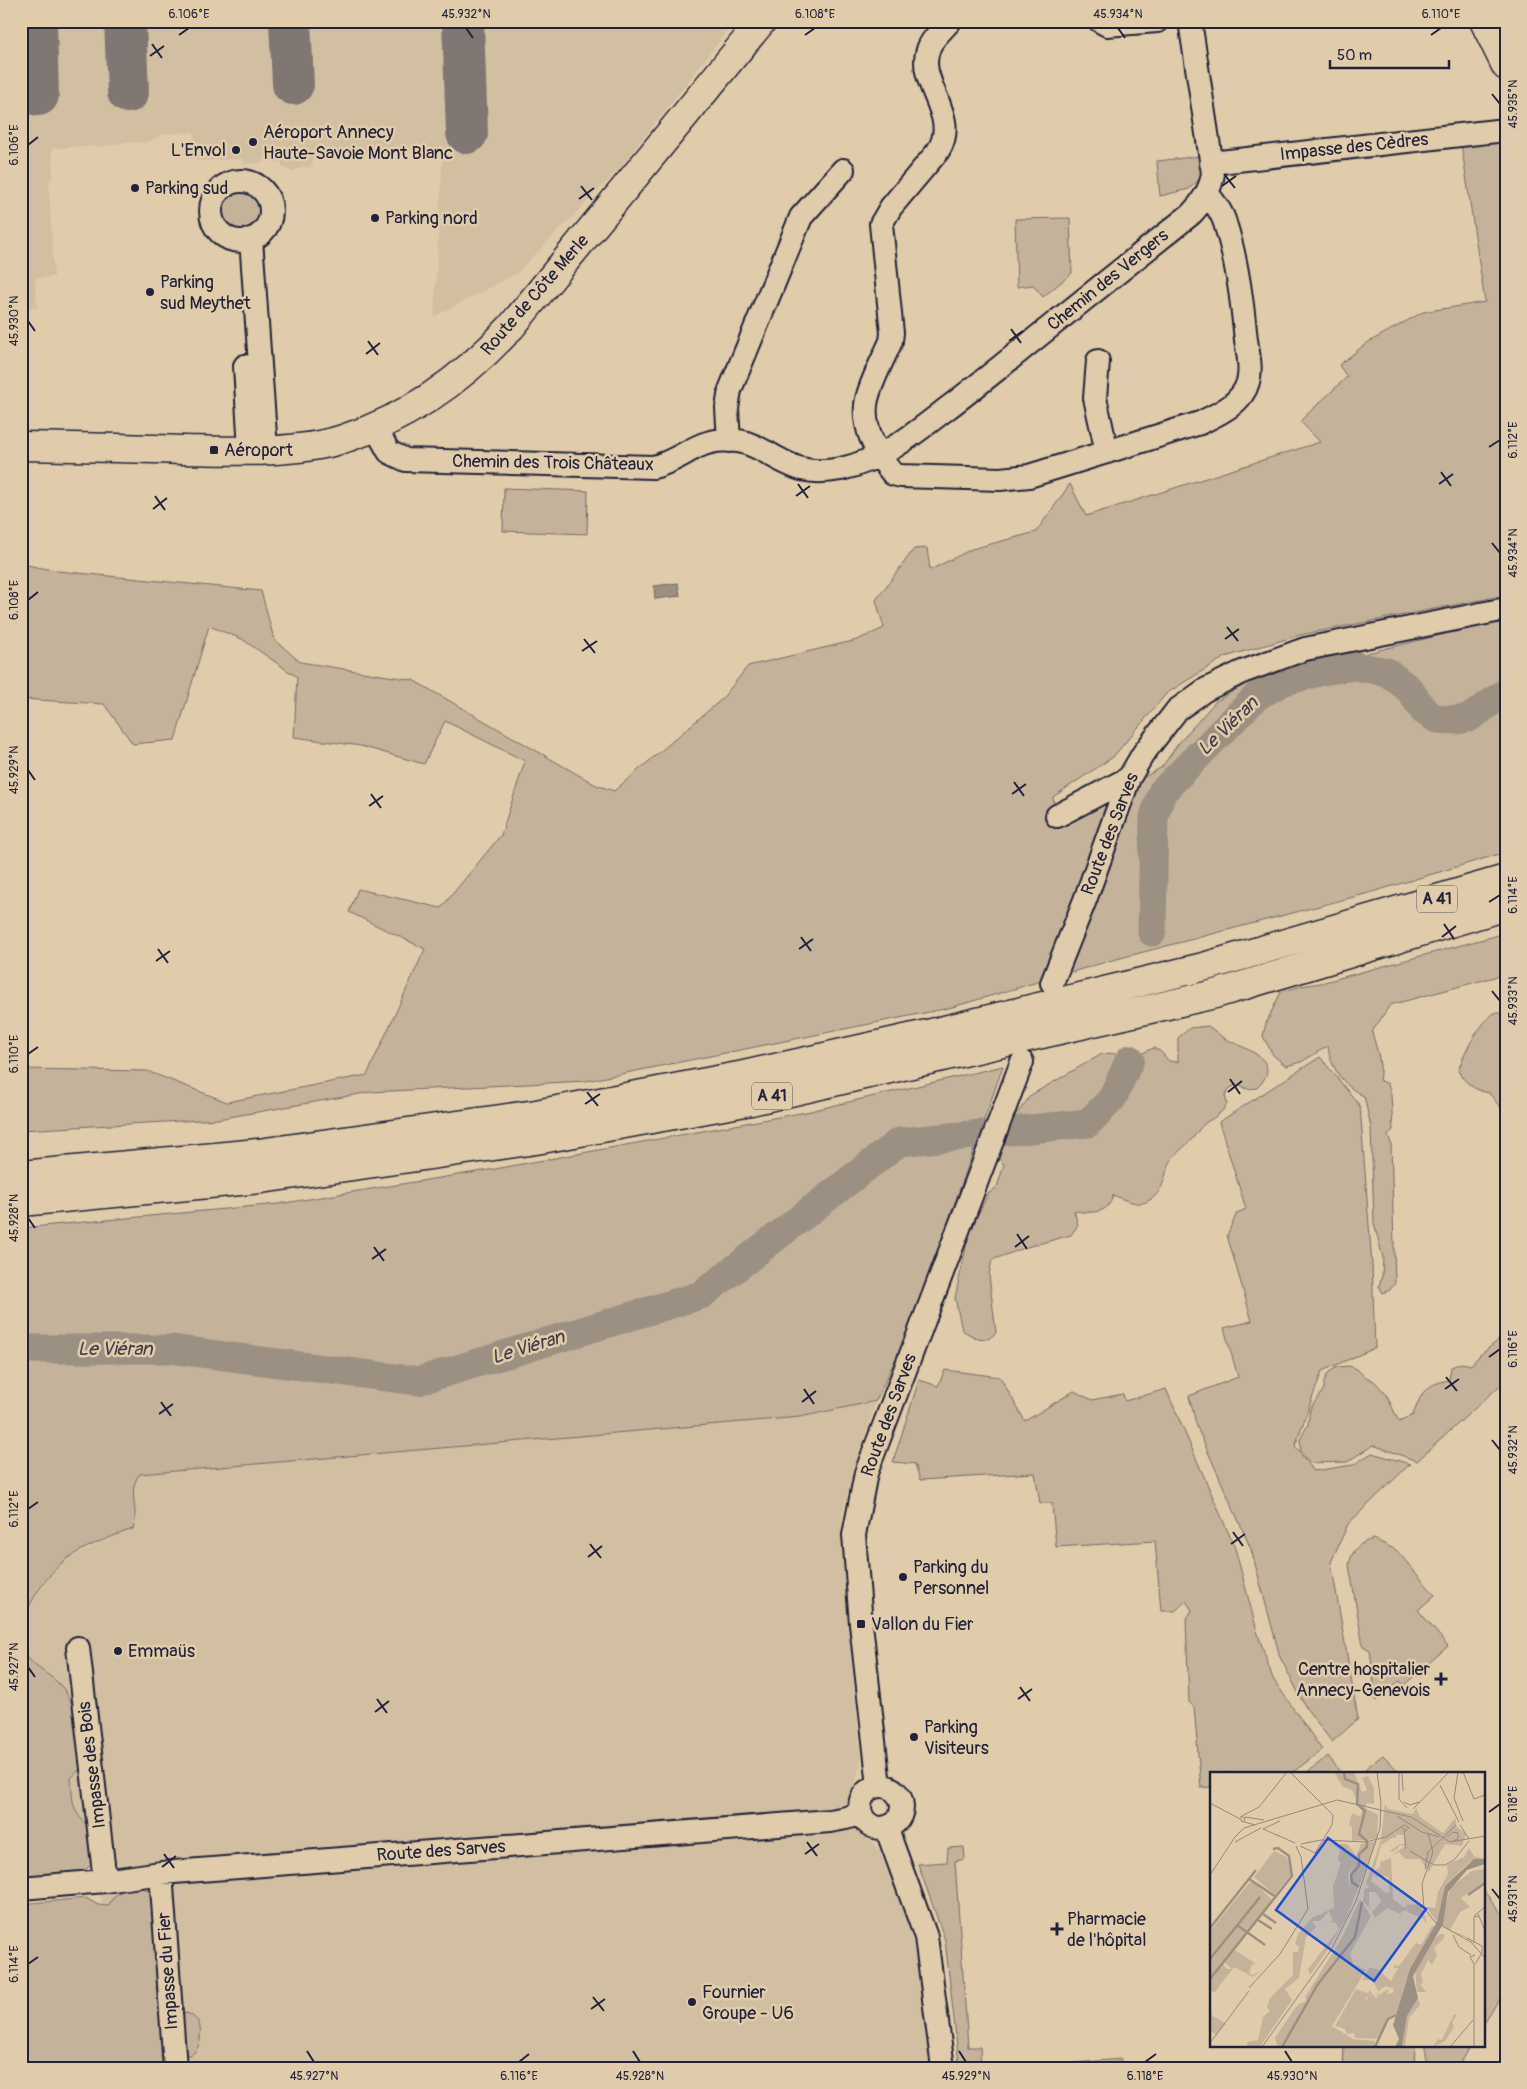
<svg xmlns="http://www.w3.org/2000/svg" width="1527" height="2089" viewBox="0 0 1527 2089" font-family="Pangolin,sans-serif">
	<rect width="100%" height="100%" fill="#e0ccaa"/>
	<filter id="ink" filterUnits="userSpaceOnUse"><feTurbulence type="fractalNoise" baseFrequency=".02" numOctaves="2"/><feDisplacementMap in="SourceGraphic" scale="10" xChannelSelector="R" yChannelSelector="G"/><feConvolveMatrix kernelMatrix="1 2 1 2 8 2 1 2 1" color-interpolation-filters="sRGB"/></filter>
	<g filter="url(#ink)">
		<path fill="#d2bfa2" d="M21 21H735L621 167 516 274 434 317 443 149 322 155 315 153 312 159 313 166 308 168 303 166 293 172 282 167V162L273 163V158H263V163L244 164 243 159 196 161 194 132 165 134 145 143 127 142 106 146 52 148 53 177 50 178 49 186 54 277 35 278 37 308H21Z
			M876 1401 853 1474 843 1512 841 1541 861 1760 848 1816 879 1850 917 1941 933 2068H164L152 1910 104 1912 94 1863 93 1830 83 1822 73 1808 71 1778 81 1768 73 1705 62 1687 50 1676 32 1665 23 1650 21 1642V1624L28 1608 47 1580 66 1559 133 1528 136 1521 133 1488 136 1479 140 1474 800 1417Z"/>
		<path fill="#c4b39a" stroke="#736a6a" d="M1504 140 1506 595 1300 635 1225 657 1167 693 1113 757 1053 797 1057 827 1162 767 1178 744 1215 702 1249 682 1506 619V852L1369 893 1109 961 949 1008 586 1081 371 1092 218 1119 21 1130V1069L147 1071 227 1102 367 1075 425 949 349 912 358 889 441 908 501 835 525 761 445 721 424 764 361 746 294 737 297 677 242 639 209 626 175 740 133 744 104 704 21 699V564L58 571 261 591 274 639 300 662 413 680 596 785 614 791 722 699 748 666 857 640 884 628 876 600 914 549 927 548 930 570 972 549 1036 532 1070 484 1086 516 1320 442 1300 421 1347 377 1339 365 1367 343 1423 312 1485 302 1461 143Z
			M1201 156 1203 176 1189 189 1160 196 1157 161Z
			M220 212a22 22 0 1 1 44 0a22 22 0 1 1-44 0Z
			M1070 218 1072 273 1043 297 1033 285 1017 287 1015 219Z
			M504 488 588 491 587 534 503 531Z
			M1506 933V974L1390 1005 1372 1032C1376 1048 1383 1064 1379 1080L1388 1084 1391 1095 1393 1130 1388 1135 1391 1143 1395 1283 1390 1290 1383 1293 1379 1286 1382 1276 1383 1258 1374 1223 1371 1127 1364 1096C1344 1087 1330 1067 1328 1046L1301 1062 1286 1066 1273 1055 1263 1036 1266 1023 1281 992 1301 986 1321 983Z
			M1494 1013H1500L1506 1016V1109L1501 1108 1489 1093C1474 1090 1466 1084 1458 1071 1465 1051 1477 1027 1494 1013Z
			M1208 1026C1213 1029 1218 1034 1224 1038 1244 1049 1286 1059 1257 1088L1247 1089 1238 1084 1230 1088 1225 1095 1227 1104C1219 1117 1215 1116 1204 1124 1200 1128 1196 1134 1192 1139 1186 1146 1178 1151 1173 1158 1162 1174 1167 1192 1146 1202 1136 1206 1123 1199 1113 1195 1108 1215 1092 1213 1074 1211L1078 1225 1071 1235 1027 1247 992 1260 989 1275 996 1333 988 1339 976 1338 962 1330 955 1298 969 1233 988 1194 997 1187 1004 1165 996 1154 1010 1119 1020 1110 1031 1095 1102 1054C1115 1052 1115 1055 1126 1056 1136 1057 1145 1052 1153 1048L1160 1051 1169 1061 1178 1062V1038L1190 1028Z
			M1320 1057 1360 1106 1372 1265 1375 1348 1322 1371 1295 1446 1301 1453 1300 1440 1308 1424 1310 1409 1324 1389V1381L1329 1372 1337 1367 1349 1366 1357 1369 1364 1376 1374 1381 1386 1394 1399 1422 1413 1415C1422 1392 1424 1385 1449 1380L1451 1367 1462 1363 1471 1365 1479 1356 1506 1334V1380L1417 1461 1373 1445 1347 1462 1311 1463 1301 1454 1314 1471 1353 1465 1372 1453 1410 1464 1348 1524 1331 1562 1358 1719 1332 1742 1306 1708 1280 1657 1251 1549 1197 1427 1189 1396 1238 1377 1224 1328 1252 1321 1227 1235 1237 1213 1246 1209 1219 1122Z
			M1003 1066 916 1314 876 1401 800 1417 140 1474C126 1490 140 1510 133 1529 117 1534 77 1550 65 1560 46 1576 30 1601 21 1624V1228L278 1204 495 1169 806 1112Z
			M945 1370 1000 1377 1025 1421 1074 1391 1092 1400 1123 1394 1125 1401 1166 1389 1235 1548 1257 1631 1273 1679 1322 1750 1292 1773H1211V1787L1201 1788 1194 1707 1189 1702 1186 1620 1192 1610 1186 1601 1175 1611H1161L1155 1541 1056 1547 1052 1503H1040L1035 1473 920 1480 915 1464 893 1462 919 1380 938 1386Z
			M1374 1539 1396 1550 1435 1595 1418 1610 1448 1646 1404 1685 1400 1681 1376 1701 1370 1650 1363 1646 1349 1565C1352 1550 1359 1542 1374 1539Z
			M21 1642C27 1668 46 1669 62 1687 80 1709 78 1741 81 1768L71 1778C73 1805 71 1812 93 1830L94 1863 82 1872 21 1879Z
			M1383 1755 1400 1773H1366L1365 1769Z
			M1328 1756 1341 1773H1306Z
			M964 1847 965 1859 955 1861 968 2047H980L981 2068H964L959 2063 945 1940 918 1864 947 1862 948 1848Z
			M134 1887 146 1889 155 1897 160 1979 156 1988 167 2015H180L187 2013C192 2016 197 2018 199 2024 202 2032 201 2049 192 2054 189 2056 184 2055 181 2056L172 2068H73L65 2066 67 2068H21V2044H23L21 2041V1904L86 1898 98 1905 108 1906C115 1893 121 1890 134 1887Z
			M1483 1890 1506 1919V1989L1483 2024Z
			M1344 2045H1415L1414 2068H1343Z
			M1426 2045H1471L1458 2068H1426Z
			M1121 2059V2062L1059 2068H1012Z"/>
		<path fill="#9c9082" stroke="#6b6466" d="M678 583 680 596 655 599 654 586Z"/>
		<g fill="none" stroke-linecap="round" stroke-linejoin="round">
			<path stroke="#9c9082" stroke-width="29" d="M1152 932 1154 817 1162 792 1257 696 1282 682 1323 671 1355 666 1387 672 1409 689 1424 711 1437 719 1457 720 1469 718 1506 692
				M1011 1131 1088 1123 1112 1099 1130 1059
				M21 1349H170L418 1381 701 1295 899 1142 981 1134"/>
			<path stroke="#817772" stroke-width="42" d="M36 21 38 95
				M125 21 128 92
				M290 21 293 84
				M463 21 467 133"/>
			<g stroke="#22223b" stroke-width="26">
				<path id="minor" d="M950 21C943 29 934 37 930 45 912 81 962 114 938 151L891 207 881 224 892 333 891 341C883 360 872 379 867 399 861 425 876 454 893 474L901 476 1000 479 1029 476 1200 423C1218 414 1242 404 1248 382 1252 369 1248 353 1246 340 1242 301 1237 260 1225 223 1222 212 1214 202 1207 193
					M1100 21 1107 25 1157 21
					M1211 163 1496 131
					M211 211a30 30 0 1 1 60 0a30 30 0 1 1-60 0Z
					M251 239 266 449
					M1098 361 1095 398 1107 452
					M245 366 250 450
					M375 427 389 452 406 460 653 467C687 459 696 436 738 441 748 442 758 448 766 452 795 469 808 475 841 469 882 460 913 435 945 410 973 389 999 368 1026 346 1081 302 1136 258 1191 214 1203 202 1211 190 1213 173L1190 21
					M729 441 727 408 730 390 801 217 843 170
					M1057 816 1129 778
					M1052 983 1085 900 1129 778 1143 754 1177 710 1205 690 1242 672 1305 649 1506 609
					M78 1648 105 1881
					M860 1807a21 21 0 1 1 42 0a21 21 0 1 1-42 0Z
					M879 1786 861 1624 854 1535 866 1473 1022 1062
					M886 1827 926 1937 943 2068
					M161 1873 175 2068
					M21 1888 105 1881 161 1873 830 1821 846 1818 861 1813"/>
			</g>
			<g stroke="#22223b" stroke-width="31">
				<path id="major" d="M1484 21 1506 66
					M21 446C76 447 130 448 184 450 232 451 297 454 343 439 409 418 464 378 511 327L762 21"/>
			</g>
			<g stroke="#22223b" stroke-width="31">
				<path id="highway" d="M21 1175 258 1153 536 1114 744 1075 932 1033 1207 966 1506 879
					M21 1202 261 1179 536 1140 751 1101 1215 994 1506 906"/>
			</g>
			<use href="#minor" stroke="#e0ccaa" stroke-width="22"/>
			<use href="#major" stroke="#e0ccaa" stroke-width="28"/>
			<use href="#highway" stroke="#e0ccaa" stroke-width="28"/>
		</g>
	</g>
	<path fill="none" stroke="#22223b" stroke-width="2" d="M466 28 473 38M1118 28 1125 38M179 35 189 28M805 35 815 28M1431 35 1441 28M152 44 162 58M150 56 164 46M1492 94 1500 104M28 145 38 137M1224 174 1235 188M581 186 592 200M1222 186 1236 176M579 199 594 188M28 321 35 331M1011 329 1021 343M368 341 378 355M1009 341 1023 331M366 354 380 343M1489 447 1500 440M1441 472 1451 486M798 484 808 498M1439 484 1453 474M155 496 165 510M796 496 810 486M153 509 167 498M1492 543 1500 553M28 600 38 592M1227 627 1238 641M584 639 595 653M1225 639 1239 629M582 651 597 641M28 770 35 780M1014 782 1024 796M371 794 381 808M1012 794 1026 784M369 806 383 796M1489 902 1500 895M1444 924 1454 939M801 937 811 951M1442 937 1456 926M158 949 168 963M799 949 813 939M156 961 170 951M1492 991 1500 1001M28 1054 38 1047M1230 1079 1240 1094M587 1092 598 1106M1228 1092 1242 1081M585 1104 600 1094M28 1218 35 1228M1017 1234 1027 1249M374 1247 384 1261M1015 1247 1029 1236M372 1259 386 1249M1489 1357 1500 1349M1446 1377 1457 1391M804 1389 814 1404M1445 1389 1459 1379M161 1402 171 1416M802 1402 816 1391M159 1414 173 1404M1492 1440 1500 1450M28 1509 38 1502M1233 1532 1243 1546M590 1544 601 1558M1231 1544 1245 1534M588 1557 602 1546M28 1667 35 1677M1020 1687 1030 1701M377 1699 387 1713M1018 1699 1032 1689M375 1712 389 1701M1489 1812 1500 1804M807 1842 817 1856M164 1854 174 1868M805 1854 819 1844M162 1867 176 1856M1492 1889 1500 1899M28 1964 38 1957M593 1997 604 2011M591 2009 605 1999M307 2051 314 2062M633 2051 640 2062M959 2051 966 2062M1285 2051 1292 2062M519 2062 529 2054M1145 2062 1156 2054"/>
	<g fill="#22223b" stroke="#e0ccaa" stroke-width="2">
		<circle cx="253" cy="142" r="5"/>
		<circle cx="236" cy="150" r="5"/>
		<circle cx="135" cy="188" r="5"/>
		<circle cx="375" cy="218" r="5"/>
		<circle cx="150" cy="292" r="5"/>
		<rect x="209" y="445" width="10" height="10" rx="2.5"/>
		<circle cx="903" cy="1577" r="5"/>
		<rect x="856" y="1619" width="10" height="10" rx="2.5"/>
		<circle cx="118" cy="1651" r="5"/>
		<path d="M1438.5 1671.5h5v5h5v5h-5v5h-5v-5h-5v-5h5z"/>
		<circle cx="914" cy="1737" r="5"/>
		<path d="M1054.5 1921.5h5v5h5v5h-5v5h-5v-5h-5v-5h5z"/>
		<circle cx="692" cy="2002" r="5"/>
	</g>
	<g text-anchor="middle" dominant-baseline="central" stroke-width="5" stroke-linejoin="round" paint-order="stroke">
		<g fill="#e0ccaa" stroke="#5b555c" stroke-width="1">
			<rect x="1417" y="885.5" width="40" height="27" rx="4"/>
			<rect x="752" y="1082.5" width="40" height="27" rx="4"/>
		</g>
		<g font-size="16" font-weight="bold" fill="#22223b">
			<text x="1437" y="899">A 41</text>
			<text x="772" y="1096">A 41</text>
		</g>
		<g font-size="18" fill="#22223b" stroke="#e0ccaa" text-anchor="start">
			<text x="263" y="132">Aéroport Annecy<tspan x="263" dy="21">Haute-Savoie Mont Blanc</tspan></text>
			<text x="226" y="150" text-anchor="end">L'Envol</text>
			<text x="145" y="188">Parking sud</text>
			<text x="385" y="218">Parking nord</text>
			<text x="160" y="282">Parking<tspan x="160" dy="21">sud Meythet</tspan></text>
			<text x="224" y="450">Aéroport</text>
			<text x="913" y="1567">Parking du<tspan x="913" dy="21">Personnel</tspan></text>
			<text x="871" y="1624">Vallon du Fier</text>
			<text x="128" y="1651">Emmaüs</text>
			<text x="1430" y="1669" text-anchor="end">Centre hospitalier<tspan x="1430" dy="21">Annecy-Genevois</tspan></text>
			<text x="924" y="1727">Parking<tspan x="924" dy="21">Visiteurs</tspan></text>
			<text x="1067" y="1919">Pharmacie<tspan x="1067" dy="21">de l'hôpital</tspan></text>
			<text x="702" y="1992">Fournier<tspan x="702" dy="21">Groupe - U6</tspan></text>
		</g>
		<g font-size="18" fill="#22223b" stroke="#e0ccaa">
			<text transform="translate(1354 147) rotate(-6)">Impasse des Cèdres</text>
			<text transform="translate(1108 280) rotate(-39)">Chemin des Vergers</text>
			<text transform="translate(535 295) rotate(-49)">Route de Côte Merle</text>
			<text transform="translate(553 463) rotate(1)">Chemin des Trois Châteaux</text>
			<text transform="translate(1110 834) rotate(-69)">Route des Sarves</text>
			<text transform="translate(889 1415) rotate(-70)">Route des Sarves</text>
			<text transform="translate(92 1765) rotate(-97)">Impasse des Bois</text>
			<text transform="translate(441 1851) rotate(-4)">Route des Sarves</text>
			<text transform="translate(168 1971) rotate(-94)">Impasse du Fier</text>
		</g>
		<g font-size="19" font-style="italic" fill="#403e4d" stroke="#e0ccaa">
			<text transform="translate(1228 726) rotate(-44)">Le Viéran</text>
			<text transform="translate(528 1347) rotate(-17)">Le Viéran</text>
			<text x="115" y="1349">Le Viéran</text>
		</g>
	</g>
	<g transform="translate(1210 1772)">
		<rect width="275" height="275" fill="#e0ccaa"/>
		<path d="M144 0 152 20 157 18 152 6 158 4 164 16V32L157 31 155 36 168 43 167 67 142 69V55L139 53 142 41 150 45 152 39 142 18 133 15 124 0ZM175 32 178 37 203 42 206 36 210 45 233 61 245 46 247 55 256 62 252 74 235 72 219 100 210 87H195L189 80 182 83 195 74 190 73 187 77 182 80 180 79 190 72H194V63H186V67L184 65 171 73 161 109 176 121 180 120 178 105 170 103 166 106 164 102 168 101 165 98 170 95V90L181 86 183 127 193 135H196L200 137 195 133 210 132 216 147V153L214 147 198 140 196 136V140L193 138 190 142 177 136 165 146 162 140 171 130 189 135 172 130 165 120H159V134L162 138 153 130 154 117 160 115 156 112 171 68ZM167 69 136 147 115 182 100 203 98 197 129 157 125 150 120 151 123 148 119 139 110 149H102L106 155 96 165 89 206 75 217 82 228 50 275H38L37 270 48 268 53 245 60 239 57 235 60 226 83 203V180H88L89 175 85 172 88 162 102 146 124 136 123 114 131 91 128 87 130 78 123 72H137L147 84 138 103 140 116V102L151 72ZM259 76 264 84 275 87 259 90 235 114 227 150 216 135 225 136 228 120 238 102 237 93 254 85ZM64 79 77 85 82 101 65 123 44 105ZM275 97V110L251 126 260 135 250 140 240 158 263 167 252 164 237 157 231 153 240 116 262 99ZM44 110 62 128 0 206V159L39 111ZM150 127 161 144 140 182 143 192 156 198 122 254 143 267 165 269 166 275H63L67 274 65 266 83 239 89 232 97 229 95 225 132 166ZM222 154 225 155 196 209 187 241 179 245 168 267 145 266 144 261 137 262 135 257 125 254 146 217 158 221 160 218 162 222 155 226 158 228 157 225 163 222 165 226 168 225 167 220 169 223 179 217 177 222 183 221 184 217 176 214 168 219 163 208H152L159 196 167 197 181 209 188 196H183L185 193 189 194 206 171 211 173ZM230 162H234V166L224 176 227 183 222 193 218 188 211 202 213 211 210 212 216 220H207L205 198 225 166ZM25 178 46 192 42 193 39 201 43 203 52 197 43 205 24 195 5 220 0 219V208L13 192 17 197H22L14 190ZM208 226 210 233 199 246 195 275H192L197 244ZM0 242 16 252 6 263 0 258ZM244 242 247 243 242 250 244 255 235 269 223 275 228 267 232 268Z" fill="#c4b39a"/>
		<path d="M264 87H275V92L257 98 238 120 233 152 203 204 208 226 197 244 192 275H185L189 267 183 253 200 197 227 150 235 114Z" fill="#9c9082"/>
		<path fill="none" stroke="#9c9082" stroke-width="2.5" d="M134 0 135 7 148 12 147 32 155 39 149 62 157 69V75L149 82V94L141 103 142 110 149 115M39 107 66 125M258 123 275 111M53 142 66 151M48 148 62 157M27 153 55 173M0 156 46 98M0 187 50 125M0 207 82 104 79 84 68 76 63 77M72 275 108 212 145 165 152 130M165 275 178 247 186 243"/>
		<path fill="none" stroke="#94887e" stroke-width="1" d="M80 0 123 43 122 53 105 81 90 74M189 0V27L197 36M192 0 193 19M248 0 244 26 253 49M253 0 264 27 275 23M230 13 249 50M194 30 200 33 209 30M0 31 30 47M203 37 239 0M32 44 49 35 77 0M187 44 212 60 229 65M35 45 54 48M34 49 35 46 31 44V49L45 53M250 53 259 67M53 57 69 64M53 57 70 49M194 59 196 77M218 61 223 80 212 112 214 136 225 150 261 170 275 186M67 63 85 71M237 65 243 60 248 61V67L243 69M25 70 51 56M91 72 111 68 156 70 176 65 194 53 199 56 195 59 192 55M200 79 224 93H235L244 88 259 69M215 97 218 80 246 53M0 103 25 65 34 56 127 28 201 45 240 70 275 64M269 142 268 145 264 144 275 135M269 144 275 159M243 163 249 175 261 183M257 166 272 174V181L265 192M264 171V145M39 216 70 182 98 137 91 85 86 74M0 271 39 219M52 275 121 178 146 129 170 56 171 31 167 0M240 275 263 248M264 275V192L260 185 265 183"/>
		<path fill="#1d4ed8" fill-opacity="0.15" stroke="#1d4ed8" stroke-width="2.5" d="M118 66 216 137 164 209 66 138Z"/>
		<rect width="275" height="275" fill="none" stroke="#22223b" stroke-width="2.5"/>
	</g>
	<rect width="1527" height="2089" fill="none" stroke="#e0ccaa" stroke-width="55"/>
	<path d="M1330 60v8h119v-8" fill="none" stroke="#22223b" stroke-width="2.5"/>
	<text x="1337" y="60" font-size="15" fill="#22223b" stroke="#e0ccaa" stroke-width="4" paint-order="stroke">50 m</text>
	<rect x="28" y="28" width="1472" height="2034" fill="none" stroke="#22223b" stroke-width="2"/>
	<g font-size="12" text-anchor="middle" fill="#22223b">
		<text x="189" y="18">6.106°E</text>
		<text x="466" y="18">45.932°N</text>
		<text x="815" y="18">6.108°E</text>
		<text x="1118" y="18">45.934°N</text>
		<text x="1441" y="18">6.110°E</text>
		<text transform="translate(1513 104) rotate(-90)" y="4">45.935°N</text>
		<text transform="translate(14 145) rotate(-90)" y="4">6.106°E</text>
		<text transform="translate(14 321) rotate(-90)" y="4">45.930°N</text>
		<text transform="translate(1513 440) rotate(-90)" y="4">6.112°E</text>
		<text transform="translate(1513 553) rotate(-90)" y="4">45.934°N</text>
		<text transform="translate(14 600) rotate(-90)" y="4">6.108°E</text>
		<text transform="translate(14 770) rotate(-90)" y="4">45.929°N</text>
		<text transform="translate(1513 895) rotate(-90)" y="4">6.114°E</text>
		<text transform="translate(1513 1001) rotate(-90)" y="4">45.933°N</text>
		<text transform="translate(14 1054) rotate(-90)" y="4">6.110°E</text>
		<text transform="translate(14 1218) rotate(-90)" y="4">45.928°N</text>
		<text transform="translate(1513 1349) rotate(-90)" y="4">6.116°E</text>
		<text transform="translate(1513 1450) rotate(-90)" y="4">45.932°N</text>
		<text transform="translate(14 1509) rotate(-90)" y="4">6.112°E</text>
		<text transform="translate(14 1667) rotate(-90)" y="4">45.927°N</text>
		<text transform="translate(1513 1804) rotate(-90)" y="4">6.118°E</text>
		<text transform="translate(1513 1899) rotate(-90)" y="4">45.931°N</text>
		<text transform="translate(14 1964) rotate(-90)" y="4">6.114°E</text>
		<text x="314" y="2080">45.927°N</text>
		<text x="519" y="2080">6.116°E</text>
		<text x="640" y="2080">45.928°N</text>
		<text x="966" y="2080">45.929°N</text>
		<text x="1145" y="2080">6.118°E</text>
		<text x="1292" y="2080">45.930°N</text>
	</g>
</svg>
